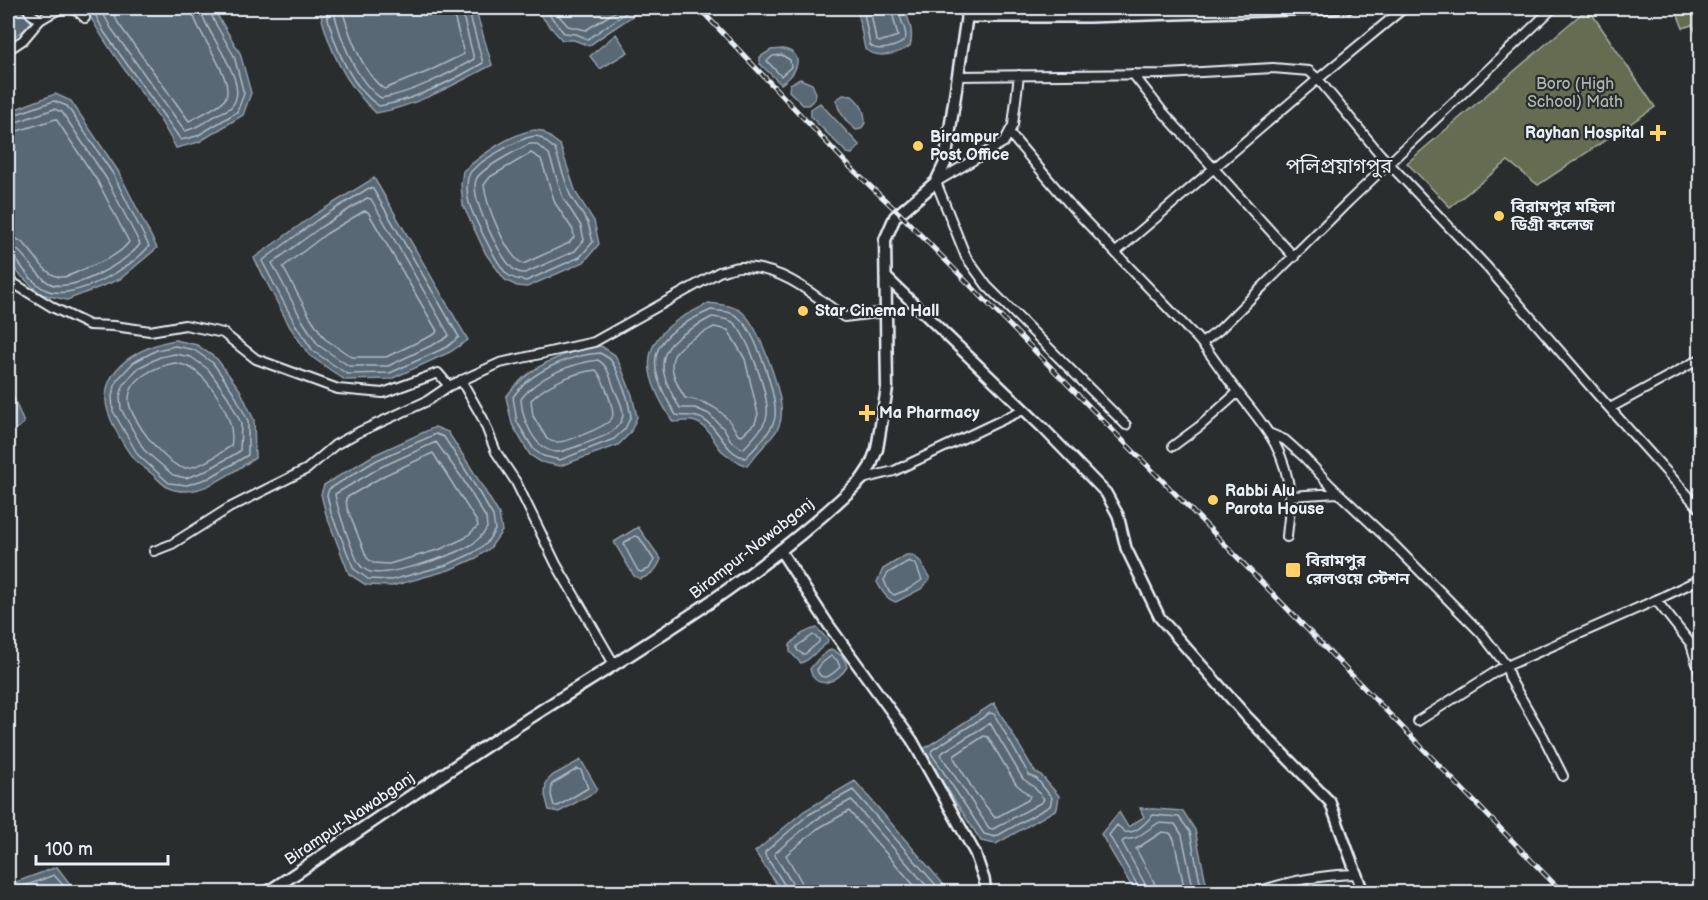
<svg xmlns="http://www.w3.org/2000/svg" width="1708" height="900" viewBox="0 0 1708 900" font-family="'Balsamiq Sans','Noto Sans Bengali',sans-serif">
	<rect width="100%" height="100%" fill="#2a2d2e"/>
	<filter id="ink" filterUnits="userSpaceOnUse"><feTurbulence type="fractalNoise" baseFrequency=".0167" numOctaves="2"/><feDisplacementMap in="SourceGraphic" scale="12" xChannelSelector="R" yChannelSelector="G"/><feConvolveMatrix kernelMatrix="1 2 1 2 8 2 1 2 1" color-interpolation-filters="sRGB"/></filter>
	<g filter="url(#ink)">
		<path fill="#656c51" stroke="#a6aea4" stroke-width="1.5" d="M1588 8 1655 107 1538 185 1508 161 1450 207 1407 163Z
			M1675 8H1700V39L1692 25 1683 28Z"/>
		<path fill="#596774" stroke="#929ea9" stroke-width="1.5" d="M8 8H23L32 24 8 41Z
			M93 8H213L240 53 251 93 243 115 199 142 176 148C152 100 113 61 89 14Z
			M319 8H473L478 18 492 65C455 84 417 106 376 113 344 83 329 49 319 8Z
			M537 8H643C626 22 606 32 589 46L574 40H562L541 16Z
			M857 8H904C909 20 914 32 910 46 897 55 877 59 865 49Z
			M616 34 628 52 600 69 590 56Z
			M783 49C808 54 795 75 781 84L760 64V57L771 50Z
			M800 79 812 84 816 93 815 99 808 105H803L789 91 790 84Z
			M55 94 71 101 118 171 157 248 120 279 67 300 41 294 17 272 8 256V112Z
			M843 95 852 96C861 104 865 110 865 123L861 129 856 130C846 122 839 113 836 100Z
			M820 103 860 146 852 154 847 153 811 117V109Z
			M535 130 542 131 560 145 576 193 594 221 599 244 584 262 527 287 517 286 505 280 486 254 463 205 461 185 463 171C482 155 511 133 535 130Z
			M374 178 468 340 450 352 391 379 345 380 309 355 290 327 254 258 314 215Z
			M709 303C720 305 736 305 744 314 760 329 784 396 781 417 780 431 770 438 762 448 757 453 752 460 747 466 738 462 730 458 722 451 713 442 709 424 692 421 686 420 679 422 673 422 652 388 633 353 672 324 683 315 697 310 709 303Z
			M175 340 197 345 217 359 240 390 254 420 255 458C237 469 207 492 185 491 166 491 164 484 151 473 145 468 138 464 133 458 123 445 104 413 106 396 108 362 147 345 175 340Z
			M601 346 615 355 621 367 632 395 637 417 630 433 618 445 560 466 541 462 530 455 512 424 506 397C528 366 565 351 601 346Z
			M8 384 24 423 8 435Z
			M435 427 448 432 473 471 499 514 502 531 490 548 476 558 449 570 392 586 366 585 349 574 326 514 321 494 324 485 374 455Z
			M638 527 661 559C657 570 651 575 640 579L634 576 614 542Z
			M906 555H912L920 561 930 579 921 589 896 602C886 599 882 591 877 582L883 569Z
			M817 628 828 640 827 643 807 660 801 663 790 652V645C797 636 806 630 817 628Z
			M831 649C839 653 845 657 847 667 838 682 815 692 810 669L818 659Z
			M994 703 1035 772 1040 774 1059 796 1057 809 996 844 981 841 922 750Z
			M581 760 597 788 595 792 559 812 549 810 545 795 546 782 553 775Z
			M855 781 950 892H782L755 852 804 811Z
			M1140 808 1183 811 1195 830 1208 892H1135L1101 834 1119 812 1128 827 1144 817Z
			M57 867 76 892H8V885Z"/>
		<g fill="none" stroke-linecap="round" stroke-linejoin="round">
			<path stroke="#afbac3" stroke-width="1.5" d="M97 8 96 16 104 32 181 140 197 136 237 112 244 94 234 56 214 21 209 8
				M105 8 104 15 111 28 185 131C197 128 207 121 218 114 222 112 228 110 231 107 254 84 202 31 201 8
				M114 8V14L118 23 189 121C197 117 220 106 225 99 237 80 193 29 192 8
				M325 8C333 41 349 86 379 106 414 101 452 81 483 63L468 8
				M333 8C340 37 355 81 381 98 410 94 449 74 474 59L461 8
				M342 8C348 32 363 74 384 89L427 72 464 54 452 8
				M544 8 564 33 576 34 588 39 633 8
				M552 8 568 26 586 30 621 8
				M863 8 870 45C875 50 880 49 888 48 919 41 901 29 898 8
				M870 8 876 40 879 42 898 36 891 8
				M782 55 790 60 791 67 781 76 767 61 773 56Z
				M8 117 54 101 67 106 113 174 149 246C134 267 72 302 46 290 33 284 22 268 14 256L8 254
				M8 125 54 109 62 112 106 178 140 244C128 262 69 295 49 283 33 274 23 247 8 246
				M8 134 56 119 98 182 129 242C119 255 104 261 89 267 81 270 71 276 63 277 37 277 34 238 8 237
				M535 136 540 137 555 149 570 195 588 223 593 242 580 257 526 281C520 280 513 279 508 275 498 267 473 216 469 203 467 195 466 182 469 175 474 163 522 137 535 136Z
				M529 144H536L549 154 563 198 581 226 584 240 575 251 525 273C520 273 516 272 512 268 499 255 470 198 476 180 479 169 518 150 529 144Z
				M531 153 541 159 555 203 573 230 574 237 569 243 523 264C506 256 486 204 484 185L490 177Z
				M369 188 373 189 459 337 447 347 390 373 347 374 313 351 295 324 262 261 317 220Z
				M367 198 371 199 449 335 443 340 388 366H349L318 345 302 320 272 263 321 227Z
				M364 211 368 212 437 331 435 334 386 357H352L325 339 309 315 283 267 326 234Z
				M711 310C720 311 731 311 738 317 755 330 778 396 775 417 774 429 754 450 745 458 723 451 722 431 704 420 695 414 685 417 676 415 640 357 651 337 711 310Z
				M712 317C719 318 729 319 734 323 749 338 769 395 767 415 766 426 751 441 743 449L731 441 725 430 709 414 695 408H680C647 355 664 343 712 317Z
				M714 327 728 330 745 359 758 414 755 423 741 436 738 435C726 411 710 402 685 398 658 354 676 347 714 327Z
				M175 346 194 350 213 363 234 393 248 421V455L209 478 187 485 169 483 138 455 113 411 112 396 117 380 134 362 157 350Z
				M600 353 610 359 616 369 627 397 631 416 625 429 614 439 560 460 543 456 534 450 517 422 513 397C531 371 569 355 600 353Z
				M175 354 191 357 208 369 228 397 241 423 240 451 206 471 186 478 173 475 144 450 121 409 120 396 124 384 138 368 160 357Z
				M598 360C608 366 610 377 614 388 617 396 623 405 623 414 623 421 616 429 610 433 604 437 564 452 557 452 534 451 522 418 521 399 537 377 572 363 598 360Z
				M175 363C180 364 185 365 189 367 211 378 237 421 231 446 218 454 202 467 186 468 169 470 129 418 129 401 128 378 157 366 175 363Z
				M596 370C602 376 616 411 612 418 608 426 566 443 556 442 553 442 550 441 547 439L533 416 531 400C546 385 574 372 596 370Z
				M436 434 444 437 468 474 493 516 495 530 486 544 473 553 447 565 392 580 368 579 354 569 331 513 327 495 329 489 377 460Z
				M436 442 462 478 486 518 487 528C483 535 478 540 471 545 455 555 388 577 370 572 367 571 361 567 359 564 352 551 337 508 335 494L381 467Z
				M433 453 477 522 478 526 465 538 441 549 389 564 373 563 367 558 347 508 346 498 385 475Z
				M635 536 639 537 654 560 649 569 641 572 638 571 624 545 625 542Z
				M909 561 916 565 922 580 909 589 894 595 888 590 884 580 888 573Z
				M813 635 819 639V642L805 654H802L797 650V646Z
				M831 656 837 660 840 667C833 674 822 684 817 670L822 663Z
				M990 713 994 714 1029 775 1037 779 1052 798 1050 806 995 837 984 834 931 753 932 750Z
				M990 723 1023 779 1033 786 1044 799 1042 802 993 829 989 828 941 755 943 752Z
				M984 736 988 737 1016 784 1030 796 1028 800 995 818 974 791 954 758 955 755Z
				M577 769 581 770 588 788 558 806H554L551 795 552 784Z
				M8 890 22 887 54 875 69 892
				M786 892V887L765 855V852L808 815 853 790 942 892
				M794 892 792 883 775 856V853L812 822 851 800 932 892
				M803 892 801 881 786 855 817 829 849 811 920 892
				M1139 892V888L1109 835 1117 825 1125 832C1137 834 1146 822 1153 815L1179 817 1190 832 1202 892
				M1147 892 1145 884 1122 842 1124 840 1136 838 1158 823 1175 824 1182 835 1194 892
				M1156 892 1154 882 1136 849 1162 832 1170 833 1174 839 1185 892"/>
			<g stroke="#e8f1f8" stroke-width="12">
				<path id="minor" d="M40 20C57 9 70 1 85 18
					M8 50 23 40 40 20 31 14 27 8
					M1133 74 1162 111 1294 257
					M1019 75 1013 125 1004 142 936 182 966 257 987 286 1126 425
					M959 76 1166 74 1273 68 1309 71 1318 79 1380 154 1487 267 1597 394 1700 509
					M1010 134 1072 207 1187 328C1205 344 1216 363 1230 382 1259 421 1285 443 1290 495 1291 508 1288 523 1287 537
					M1116 252 1318 79 1404 8
					M8 280 54 308 89 325 114 326 150 331 185 325 223 333 256 359 338 389 383 393 438 373 449 386
					M1203 342 1218 331 1349 201 1553 8
					M461 380 483 419 496 452 516 482 556 564 614 664
					M1610 408 1700 359
					M1271 434 1285 440 1304 457 1331 486 1396 547 1482 634 1506 665 1510 679 1543 736 1563 776
					M1173 446 1200 426 1237 393
					M862 479 894 471 1023 410
					M1290 496 1338 493
					M154 551 172 544 229 508 307 469 335 445 359 432 427 401 449 386 500 363 594 342 719 272C727 270 735 266 743 267 785 268 812 294 844 317L885 312
					M1656 600 1691 644 1700 674
					M8 625 10 622
					M1418 721 1500 669 1656 600 1700 579
					M1258 892C1291 880 1322 875 1357 874"/>
			</g>
			<g stroke="#e8f1f8" stroke-width="14">
				<path id="tertiary" d="M966 17H1089L1348 8
					M885 276 1043 428 1106 493 1118 515 1126 548 1160 618 1248 718 1330 802 1363 892
					M780 550 828 624 912 740 975 853 984 879 986 892"/>
			</g>
			<g stroke="#e8f1f8" stroke-width="15">
				<path id="secondary" d="M268 892C358 832 447 770 539 712 651 641 767 573 862 479L870 467 877 449 887 388 885 240 895 217 936 182 945 163 968 8"/>
			</g>
			<use href="#minor" stroke="#2a2d2e" stroke-width="8"/>
			<use href="#tertiary" stroke="#2a2d2e" stroke-width="9"/>
			<use href="#secondary" stroke="#2a2d2e" stroke-width="10"/>
			<g stroke="#e8f1f8" stroke-width="5">
				<path id="rail" d="M699 8 851 168 899 213 1208 527 1562 892"/>
			</g>
			<use href="#rail" stroke="#2a2d2e" stroke-width="3" stroke-dasharray="9" stroke-linecap="butt"/>
		</g>
	</g>
	<g fill="#ffd166" stroke="#2a2d2e" stroke-width="2">
		<path d="M1655 124h6v6h6v6h-6v6h-6v-6h-6v-6h6z"/>
		<circle cx="918" cy="146" r="6"/>
		<circle cx="1499" cy="216" r="6"/>
		<circle cx="803" cy="311" r="6"/>
		<path d="M864 404h6v6h6v6h-6v6h-6v-6h-6v-6h6z"/>
		<circle cx="1213" cy="500" r="6"/>
		<rect x="1285" y="562" width="16" height="16" rx="3"/>
	</g>
	<g text-anchor="middle" dominant-baseline="central" stroke-width="4.5" stroke-linejoin="round" paint-order="stroke">
		<g font-size="16" fill="#adb5ad" stroke="#2a2d2e">
			<text x="1575" y="84">Boro (High<tspan x="1575" dy="18">School) Math</tspan></text>
		</g>
		<g font-size="16" font-weight="bold" fill="#e8f1f8" stroke="#2a2d2e" text-anchor="start">
			<text x="1644" y="133" text-anchor="end">Rayhan Hospital</text>
			<text x="930" y="137">Birampur<tspan x="930" dy="18">Post Office</tspan></text>
			<text x="1511" y="207">বিরামপুর মহিলা<tspan x="1511" dy="18">ডিগ্রী কলেজ</tspan></text>
			<text x="815" y="311">Star Cinema Hall</text>
			<text x="879" y="413">Ma Pharmacy</text>
			<text x="1225" y="491">Rabbi Alu<tspan x="1225" dy="18">Parota House</tspan></text>
			<text x="1306" y="561">বিরামপুর<tspan x="1306" dy="18">রেলওয়ে স্টেশন</tspan></text>
		</g>
		<g font-size="16" fill="#e8f1f8" stroke="#2a2d2e">
			<text transform="translate(752 549) rotate(-38)">Birampur-Nawabganj</text>
			<text transform="translate(350 819) rotate(-34)">Birampur-Nawabganj</text>
		</g>
		<g font-size="20" fill="#e8f1f8" stroke="#2a2d2e">
			<text x="1339" y="167">পলিপ্রয়াগপুর</text>
		</g>
	</g>
	<rect width="1708" height="900" fill="none" stroke="#2a2d2e" stroke-width="30"/>
	<rect x="15" y="15" width="1678" height="870" fill="none" stroke="#e8f1f8" stroke-width="2" filter="url(#ink)"/>
	<path d="M36 855v9h132v-9" fill="none" stroke="#e8f1f8" stroke-width="3"/>
	<text x="45" y="855" font-size="18" fill="#e8f1f8" stroke="#2a2d2e" stroke-width="4.5" paint-order="stroke">100 m</text>
</svg>
